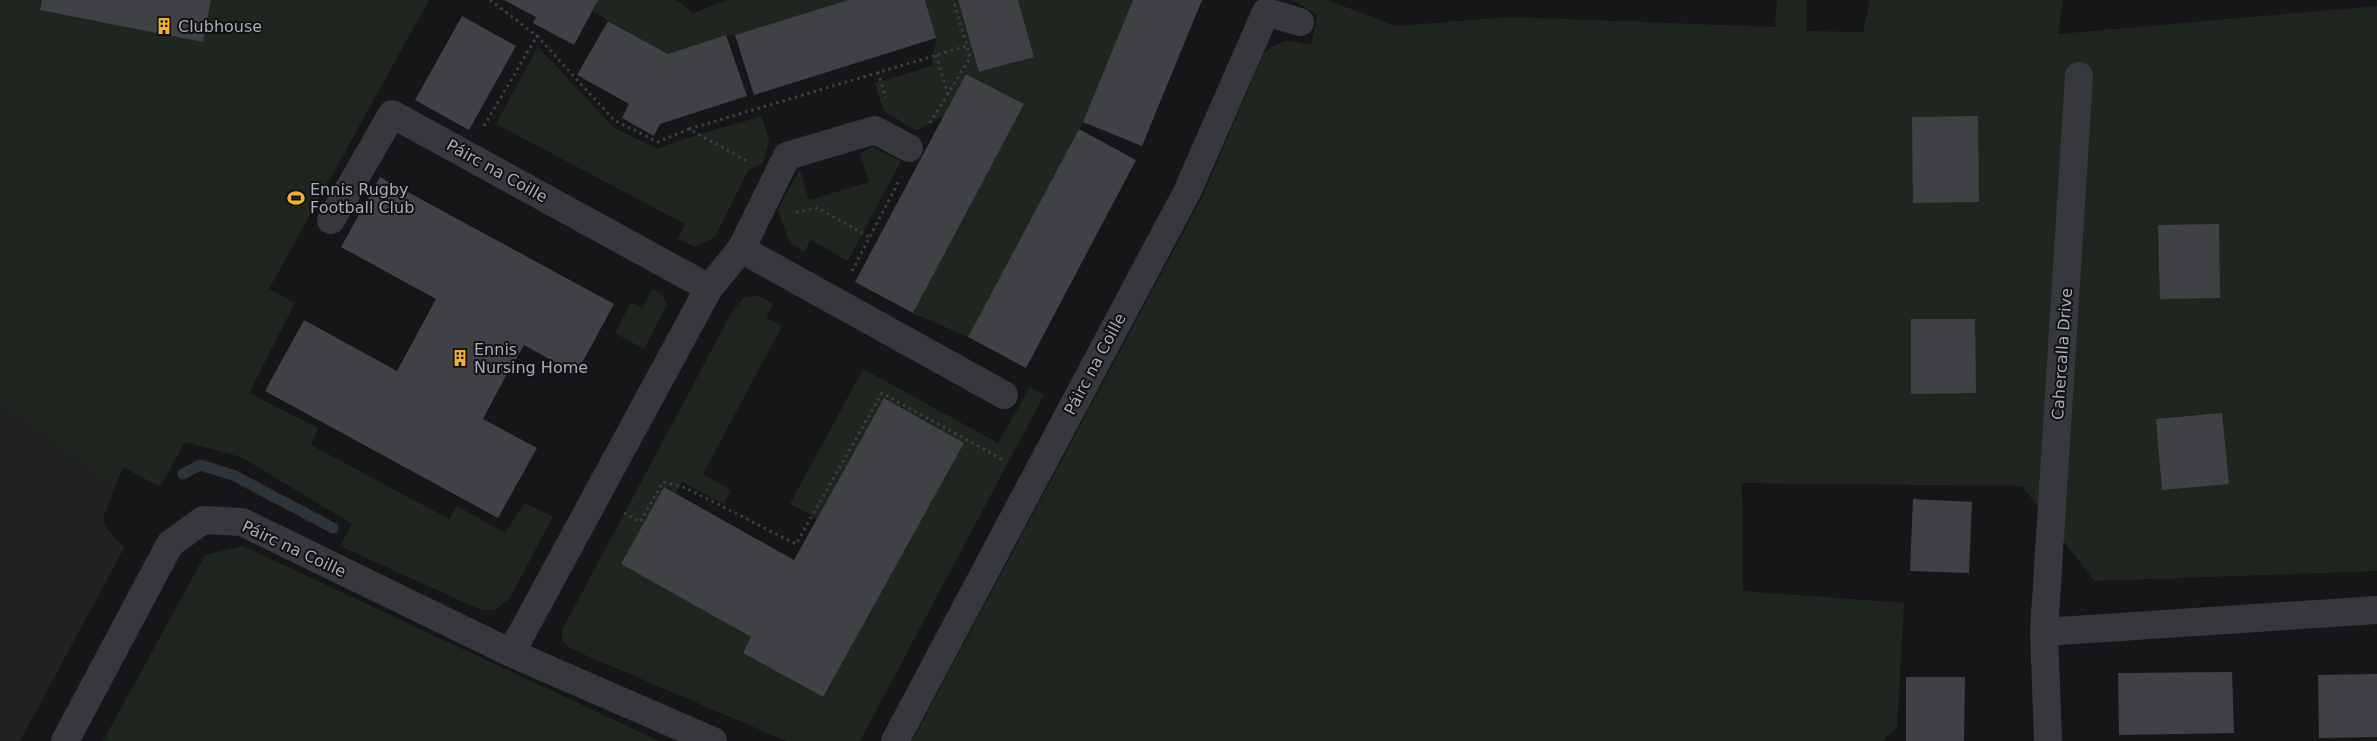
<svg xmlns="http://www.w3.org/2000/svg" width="2377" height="741" viewBox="0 0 2377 741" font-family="'DejaVu Sans',sans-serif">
	<rect width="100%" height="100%" fill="#161618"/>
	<path fill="#222225" d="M0 73 323 106 123 466 103 518 107 529 124 548 20 741H0Z"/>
	<path fill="#1e261f" d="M0 0H429L269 289 295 303 249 393 318 428 311 445 449 519 457 506 505 533 525 503 553 517 509 599 494 610H481L340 546 352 524 241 457 185 442 160 487 123 467 115 487 0 404Z
		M598 0H676L693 13 728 0H848L735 35H726L668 54 592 11Z
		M925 0H958L980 72 1034 57 1018 0H1133L1083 122 968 337 913 313 1023 104 966 74 944 115 916 131 883 110 875 83 932 66 936 38Z
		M1293 0H1327L1396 26 1510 17 1775 27 1777 0H1807L1806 31 1863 32 1870 0H2063L2058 34 2377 6V571L2094 581 2022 486 1742 483 1743 591 1904 603 1897 728 1882 741H912L1202 197 1264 53C1285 38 1287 39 1311 45L1317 15Z
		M538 47 614 128 658 149 684 139 762 116 769 141 763 163 748 171 715 237 695 247 678 239 685 224 496 124Z
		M872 147 901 161 848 261 811 240 804 252 789 242 778 209 800 169 809 200 869 182 860 153Z
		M652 289 662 294 667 305 644 349 615 333 631 302 642 308Z
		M759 296 773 304 766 318 782 326 703 474 731 490 724 504 682 482 676 494 621 564 751 637 743 653 822 697 964 443 884 398 817 518 790 504 863 369 998 443 1030 387 1044 395 860 741H786L569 648 562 640V630L733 310 745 297Z
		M243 546 659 741H103L205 555Z"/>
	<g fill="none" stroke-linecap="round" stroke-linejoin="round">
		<path stroke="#2c353c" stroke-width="11" d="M183 474 200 465 233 475 333 528"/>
	</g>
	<path fill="#404145" d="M42 0H211L203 42 40 10Z
		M504 0H598L574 45 533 23 536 17Z
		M848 0H925L936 38 754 95 735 35Z
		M958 0H1018L1034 57 979 72Z
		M1133 0H1202L1142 146 1083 122Z
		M462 16 516 46 469 130 415 100Z
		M608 21 668 54 726 35 747 96 660 124 654 136 622 118 629 104 577 75Z
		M966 74 1024 104 913 313 855 282Z
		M1978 116 1979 202 1913 203 1912 117Z
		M1079 129 1136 160 1026 368 968 337Z
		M380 177 614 304 576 374 524 345 502 383 483 419 537 448 498 518 265 391 304 320 397 371 436 299 341 247Z
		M2219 224 2220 298 2160 299 2158 225Z
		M1911 319H1975L1976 393 1911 394Z
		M884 398 964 443 823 697 743 653 751 637 621 564 664 487 794 560Z
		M2222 413 2229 484 2162 490 2156 419Z
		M1913 499 1972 502 1969 573 1910 571Z
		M2232 672 2234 733 2119 735 2118 673Z
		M2377 674V737L2319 738 2318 675Z
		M1906 677H1965L1964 741H1906Z"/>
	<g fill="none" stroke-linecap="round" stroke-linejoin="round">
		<path stroke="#3d3f44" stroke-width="3" stroke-dasharray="2.5 4" stroke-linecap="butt" d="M490 0 537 36
			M936 55 948 94
			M878 72 886 98
			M930 123 970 58 967 46
			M484 126 537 36 614 120 658 142 689 129 747 161
			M689 129 967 46 953 0
			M796 212 818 208 869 237
			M852 271 900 179
			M624 513 640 522 663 482 686 488 796 544 882 393 1005 461"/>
		<path stroke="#37383d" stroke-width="28" d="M331 220 392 114 709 288
			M741 249 1004 395
			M2044 632 2079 76
			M511 653 709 288 741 249 787 156 875 130 909 148
			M65 741 170 544 203 520 242 522 511 653 713 741
			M895 741 1187 192 1266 12 1300 22
			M2048 741 2044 632 2377 610"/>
	</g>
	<defs>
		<g id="building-bare" transform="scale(1.35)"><path d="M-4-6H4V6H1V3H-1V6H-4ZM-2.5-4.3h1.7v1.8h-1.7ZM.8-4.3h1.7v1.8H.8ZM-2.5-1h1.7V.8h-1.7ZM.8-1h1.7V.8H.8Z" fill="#f2b134" stroke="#111113" stroke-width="2.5" paint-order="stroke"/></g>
		<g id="stadium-bare" transform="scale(1.35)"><path d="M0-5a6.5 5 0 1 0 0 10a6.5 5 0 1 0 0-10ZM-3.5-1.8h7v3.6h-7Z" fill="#f2b134" stroke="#111113" stroke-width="2.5" paint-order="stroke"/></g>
	</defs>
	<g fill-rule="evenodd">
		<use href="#building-bare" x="164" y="26"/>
		<use href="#stadium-bare" x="296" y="198"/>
		<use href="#building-bare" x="460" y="358"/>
	</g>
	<g text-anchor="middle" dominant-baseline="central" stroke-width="4" stroke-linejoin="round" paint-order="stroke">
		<g font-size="16" fill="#a8adb8" stroke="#111113" text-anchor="start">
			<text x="178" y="26">Clubhouse</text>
			<text x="310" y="189">Ennis Rugby<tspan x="310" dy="18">Football Club</tspan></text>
			<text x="474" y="349">Ennis<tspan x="474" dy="18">Nursing Home</tspan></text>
		</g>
		<g font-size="16" fill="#a8adb8" stroke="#111113">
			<text transform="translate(497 171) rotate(29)">Páirc na Coille</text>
			<text transform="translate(2062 354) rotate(-86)">Cahercalla Drive</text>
			<text transform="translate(1095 364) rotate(-62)">Páirc na Coille</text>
			<text transform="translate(294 549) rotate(25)">Páirc na Coille</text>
		</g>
	</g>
</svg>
